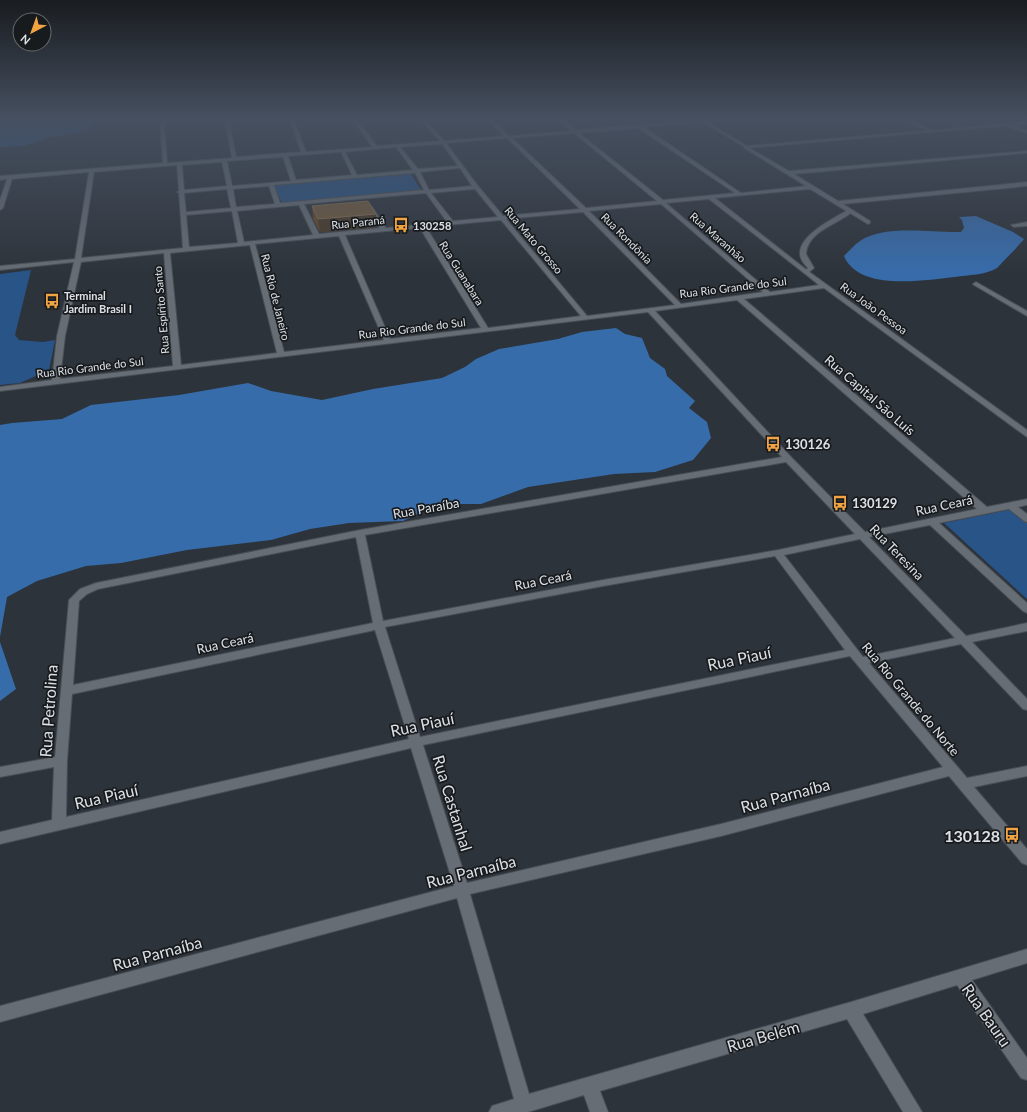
<svg xmlns="http://www.w3.org/2000/svg" width="1027" height="1112" viewBox="0 0 1027 1112" font-family="Lato,sans-serif">
	<rect width="100%" height="100%" fill="#2d333a"/>
	<path fill="#295487" d="M0 120H93L88 129 83 132 51 137 23 146 0 147Z
		M409 171 421 190 282 203 273 183Z
		M31 270 15 335 19 340 43 342 55 340 49 370 20 383 0 385V274Z
		M1013 509 1027 521V599L944 523Z"/>
	<path fill="#376cab" d="M976 216 1013 232 1024 239C1023 241 999 266 997 268 986 275 968 275 955 277 925 280 859 292 844 256 849 251 854 245 860 241 885 224 932 233 961 232L964 228 962 220 959 217Z
		M616 328 625 334 642 338 650 358 665 369 667 376 695 401 689 408 707 422 711 438 693 460 655 472 614 474 528 487 481 504H437L403 521 349 523 310 529 271 540 187 550 121 563 86 566 37 581 7 597 0 637V425L12 423 62 419 91 405 179 395 248 383 271 391 322 400 373 389 442 378 465 367 476 359 499 349 558 339 582 332Z
		M0 642 16 689 0 701Z"/>
	<g fill="none" stroke-linecap="round" stroke-linejoin="round">
		<g stroke="#494e54" stroke-width="2">
			<path id="pedestrian" d="M848 210 853 211C838 225 808 230 806 254L814 268 808 273H804L803 272 808 268C804 264 800 259 800 254 799 235 834 218 848 210Z"/>
		</g>
		<g stroke="#494e54" stroke-width="2">
			<path id="minor" d="M160 120H164L167 163 232 158 225 120H229L236 157 301 152 290 120H294L306 152 372 147 353 120H357L377 146 440 141 421 120H425L444 141 504 136 488 120H493L509 136 571 131 559 120H564L576 130 635 125 637 124 640 125 721 120 644 127 741 193 806 186 744 148 746 146 789 171 1027 151V153L794 174 838 201 1027 182V186L843 204 870 221V223L868 224 810 189 715 198 808 271 1027 430V437L824 288 744 299 987 507 1027 499V505L1018 507 1027 514V522L1024 521 1009 509 939 523 1027 603V613L1023 611 930 525 869 537 966 636 1027 623V631L972 642 1027 699V710L1023 709 961 644 869 663 967 778 1027 766V776L974 787 1027 849V865L1022 863 949 776 721 836 470 894 529 1094 851 1002 1027 949V963L972 980 1027 1058V1080L1021 1078 957 985 863 1014 922 1112H903L847 1019 600 1091 608 1112H590L584 1095 528 1112H489L492 1106 514 1099 457 898 0 1022V1006L454 886 411 748 0 844V832L52 820 54 767 0 777V767L55 757 69 600 80 589 96 583 360 530 782 457 648 312 0 391V387L52 380 57 336 74 262 0 270V266L75 259 89 172 12 179 3 208 0 210V200L7 179 0 180V176L163 163ZM638 128 735 193 663 200 579 133ZM574 133 657 201 586 208 512 138ZM507 138 580 209 503 216 478 186 446 143ZM442 144 458 166 418 169 400 147ZM396 147 413 170 357 175 345 152ZM341 152 352 175 296 180 288 156ZM283 157 291 181 232 186 227 161ZM222 162 227 186 184 190 182 165ZM177 165 179 191 177 192 179 193 183 248 81 258 94 172ZM460 168 472 186 429 190 420 172ZM415 173 424 190 280 203 274 185ZM269 186 275 204 236 207 233 189ZM227 189 231 208 186 212 184 193ZM475 189 498 217 453 221 431 193ZM426 193 447 222 386 228 372 207 370 206 367 208 380 228 319 234 304 204ZM709 199 804 273 819 285 770 292 666 203ZM661 204 667 209 763 292 681 304 589 211ZM299 205 313 235 244 242 237 211ZM232 211 238 243 189 247 186 215ZM583 212 675 305 587 316 506 219ZM501 220 581 316 488 328 426 227ZM420 228 481 328 390 339 345 235ZM339 236 384 340 284 352 255 244ZM250 245 277 353 181 365 170 253ZM164 253 173 366 60 379 65 336 81 262ZM737 300 977 509 865 532 791 457 655 311ZM786 462 855 534 778 550 603 580 383 621 365 535ZM356 537 373 623 73 685 79 601 87 594 98 589ZM860 539 955 638 863 657 784 555ZM775 556 845 650 420 737 385 627 603 586ZM375 630 409 739 66 817 67 761 72 694ZM850 656 943 767 721 824 467 883 423 745Z
				M905 120H911L934 131 930 132Z
				M1006 124 1027 130V133L1006 126Z
				M1027 222V226L1014 227 1011 225Z
				M976 282 1027 311V316L974 285 973 284Z"/>
		</g>
		<g stroke="#494e54" stroke-width="2">
			<path id="tertiary" d="M699 120H704L747 146 1027 122V124L746 148Z"/>
		</g>
		<use href="#pedestrian" fill="#666d75" fill-rule="evenodd"/>
		<use href="#minor" fill="#666d75" fill-rule="evenodd"/>
		<use href="#tertiary" fill="#666d75" fill-rule="evenodd"/>
	</g>
	<path fill="#674926" d="M312 206 377 227 320 232 313 219Z"/>
	<path fill="#4a3a26" d="M376 214 377 227 320 232 318 219Z"/>
	<path fill="#735a3b" stroke="#846f56" d="M368 201 376 214 318 219 312 206Z"/>
	<linearGradient id="sky" x2="0" y2="1"><stop stop-color="#191c20"/><stop offset="0.43" stop-color="#465060"/><stop offset="1" stop-color="#465060" stop-opacity="0"/></linearGradient>
	<rect width="1027" height="276" fill="url(#sky)"/>
	<defs>
		<g id="bus-bare" transform="scale(1.2)"><path d="M-5-6H5V4H4V6H2V4H-2V6H-4V4H-5ZM-3.5-4V0h7V-4ZM-3.5 1.2v1.5H-2V1.2ZM2 1.2v1.5H3.5V1.2Z" fill="#f3a442" stroke="#181b1e" stroke-width="2.5" paint-order="stroke"/></g>
	</defs>
	<g fill-rule="evenodd">
		<use href="#bus-bare" x="401" y="225"/>
		<use href="#bus-bare" x="52" y="301"/>
		<use href="#bus-bare" x="773" y="444"/>
		<use href="#bus-bare" x="840" y="503"/>
		<use href="#bus-bare" x="1012" y="835"/>
	</g>
	<g text-anchor="middle" dominant-baseline="central" stroke-width="3.5" stroke-linejoin="round" paint-order="stroke">
		<g font-size="11" fill="#dce0e5" stroke="#181b1e">
			<text transform="translate(358 222) rotate(-6)">Rua Paraná</text>
			<text transform="translate(718 237) rotate(41)">Rua Maranhão</text>
			<text transform="translate(627 238) rotate(45)">Rua Rondônia</text>
			<text transform="translate(534 240) rotate(50)">Rua Mato Grosso</text>
			<text transform="translate(462 273) rotate(58)">Rua Guanabara</text>
			<text transform="translate(733 287) rotate(-7)">Rua Rio Grande do Sul</text>
			<text transform="translate(276 297) rotate(76)">Rua Rio de Janeiro</text>
			<text transform="translate(874 308) rotate(36)">Rua João Pessoa</text>
			<text transform="translate(161 310) rotate(-95)">Rua Espírito Santo</text>
			<text transform="translate(412 328) rotate(-7)">Rua Rio Grande do Sul</text>
			<text transform="translate(90 367) rotate(-7)">Rua Rio Grande do Sul</text>
		</g>
		<g font-size="11" font-weight="bold" fill="#dce0e5" stroke="#181b1e" text-anchor="start">
			<text x="413" y="225">130258</text>
			<text x="64" y="295">Terminal<tspan x="64" dy="13">Jardim Brasil I</tspan></text>
		</g>
		<g font-size="13" fill="#dce0e5" stroke="#181b1e">
			<text transform="translate(870 395) rotate(41)">Rua Capital São Luís</text>
			<text transform="translate(944 505) rotate(-12)">Rua Ceará</text>
			<text transform="translate(426 508) rotate(-10)">Rua Paraíba</text>
			<text transform="translate(897 552) rotate(46)">Rua Teresina</text>
			<text transform="translate(543 580) rotate(-11)">Rua Ceará</text>
			<text transform="translate(225 643) rotate(-12)">Rua Ceará</text>
			<text transform="translate(911 699) rotate(50)">Rua Rio Grande do Norte</text>
		</g>
		<g font-size="13" font-weight="bold" fill="#dce0e5" stroke="#181b1e" text-anchor="start">
			<text x="785" y="444">130126</text>
			<text x="852" y="503">130129</text>
		</g>
		<g font-size="16" fill="#dce0e5" stroke="#181b1e">
			<text transform="translate(739 658) rotate(-12)">Rua Piauí</text>
			<text transform="translate(48 711) rotate(-86)">Rua Petrolina</text>
			<text transform="translate(422 724) rotate(-12)">Rua Piauí</text>
			<text transform="translate(785 795) rotate(-15)">Rua Parnaíba</text>
			<text transform="translate(106 796) rotate(-13)">Rua Piauí</text>
			<text transform="translate(453 803) rotate(73)">Rua Castanhal</text>
			<text transform="translate(471 871) rotate(-14)">Rua Parnaíba</text>
			<text transform="translate(157 953) rotate(-15)">Rua Parnaíba</text>
			<text transform="translate(987 1015) rotate(55)">Rua Bauru</text>
			<text transform="translate(763 1036) rotate(-16)">Rua Belém</text>
		</g>
		<g font-size="16" font-weight="bold" fill="#dce0e5" stroke="#181b1e" text-anchor="end">
			<text x="1000" y="835">130128</text>
		</g>
	</g>
	<g transform="translate(32 32) rotate(221)"><circle r="19" fill="#181b1e" stroke="#666a6e"/>
	<path d="M0-3L7 15L0 10L-7 15Z" fill="#f3a442"/>
	<text y="-6" font-size="11" font-weight="bold" text-anchor="middle" fill="#dce0e5">N</text>
	</g>
</svg>
